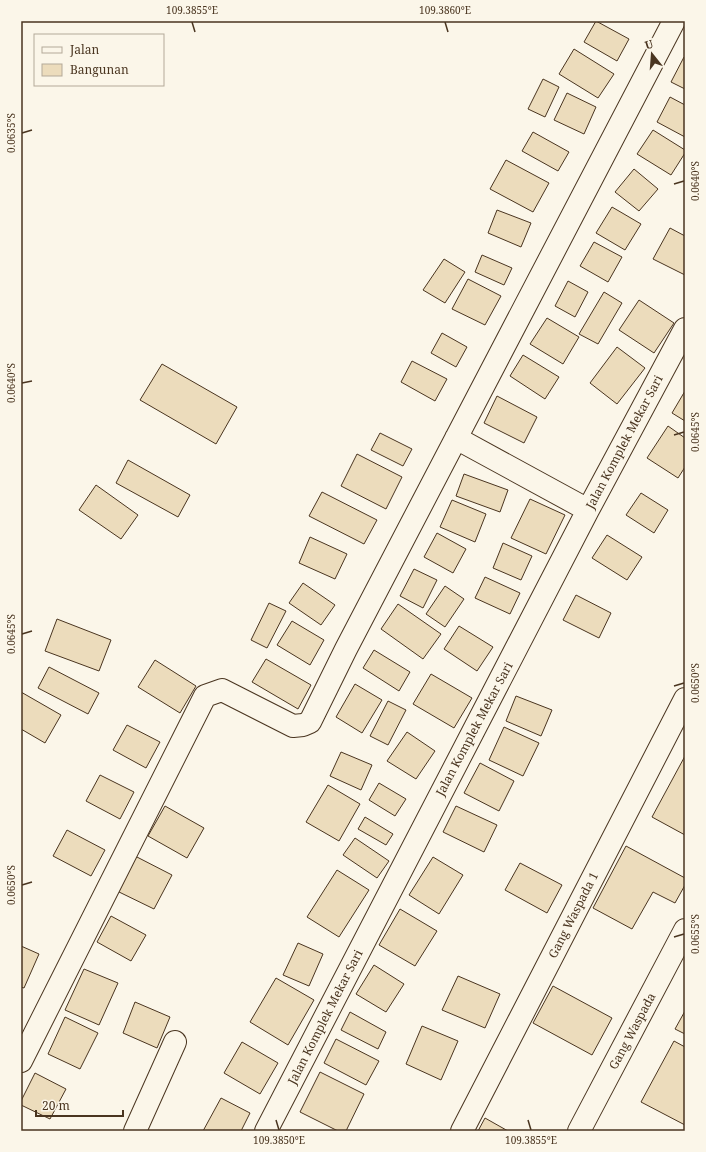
<svg xmlns="http://www.w3.org/2000/svg" width="706" height="1152" viewBox="0 0 706 1152" font-family="'Noto Serif',serif">
	<rect width="100%" height="100%" fill="#fbf6e9"/>
	<path fill="#ecdcbc" stroke="#4a3520" d="M596 21 629 39 617 61 584 42Z
		M574 49 614 74 598 98 559 74Z
		M684 57H685V89L671 82Z
		M543 79 559 87 545 117 528 109Z
		M567 93 596 107 584 134 554 120Z
		M670 97 685 105V137L657 122Z
		M653 130 685 150V153L671 175 637 154Z
		M533 132 569 152 558 171 522 151Z
		M506 160 549 183 533 212 490 189Z
		M634 169 658 189 639 211 615 192Z
		M612 207 641 224 625 250 596 233Z
		M497 210 531 223 521 247 488 233Z
		M670 228 685 236V275L653 259Z
		M594 242 622 257 608 282 580 266Z
		M482 255 512 268 504 285 475 272Z
		M444 259 465 272 445 303 423 290Z
		M468 279 501 296 485 325 452 309Z
		M568 281 588 292 575 317 555 306Z
		M604 292 622 303 598 344 579 334Z
		M639 300 674 323 654 353 619 330Z
		M547 318 579 337 563 364 530 344Z
		M442 333 467 347 456 367 431 353Z
		M617 347 645 368 617 404 590 383Z
		M523 355 559 377 545 399 510 376Z
		M412 361 447 379 435 401 401 382Z
		M162 364 237 407 216 444 140 400Z
		M685 391V421L672 413Z
		M497 396 537 417 524 443 484 423Z
		M668 426 685 438V467L678 478 647 458Z
		M380 433 412 449 403 466 371 450Z
		M357 454 402 477 386 509 341 486Z
		M128 460 190 495 178 517 116 483Z
		M464 474 508 490 500 512 456 496Z
		M96 485 138 515 121 539 79 510Z
		M322 492 377 520 364 544 309 516Z
		M641 493 668 510 654 533 626 515Z
		M530 499 565 515 546 554 511 538Z
		M452 500 486 514 475 542 440 527Z
		M437 533 466 549 453 573 424 557Z
		M607 535 642 557 627 580 592 558Z
		M310 537 347 554 335 579 299 563Z
		M503 543 532 556 521 580 493 568Z
		M414 569 437 580 423 608 400 596Z
		M485 577 520 593 510 614 475 598Z
		M303 583 335 605 321 625 289 603Z
		M445 586 464 599 445 627 426 614Z
		M576 595 611 613 599 638 563 620Z
		M269 603 286 611 267 648 251 640Z
		M398 604 441 634 423 659 381 629Z
		M57 619 111 640 99 671 45 651Z
		M292 621 324 640 310 665 277 645Z
		M459 626 493 647 477 671 444 649Z
		M374 650 410 672 399 691 363 668Z
		M266 659 311 685 298 709 252 682Z
		M155 660 196 686 180 713 138 687Z
		M49 667 99 693 88 714 38 688Z
		M431 674 472 698 454 728 413 704Z
		M355 684 382 700 362 733 336 717Z
		M21 692 61 715 45 743 21 729Z
		M516 696 552 710 541 736 506 721Z
		M388 701 406 710 388 745 370 736Z
		M127 725 160 742 146 768 113 750Z
		M504 727 539 743 523 776 489 760Z
		M407 732 435 751 416 779 387 761Z
		M341 752 372 765 361 790 330 776Z
		M685 756V835L652 817Z
		M480 763 514 781 499 811 464 793Z
		M100 775 134 792 120 819 86 801Z
		M379 783 406 799 395 816 369 800Z
		M328 785 360 804 339 841 306 822Z
		M165 806 204 828 187 858 148 836Z
		M456 806 497 825 484 852 443 832Z
		M365 817 393 834 386 845 358 829Z
		M67 830 105 850 91 876 53 856Z
		M355 838 389 861 377 878 343 855Z
		M626 846 685 878V885L675 903 653 892 632 929 593 908Z
		M135 856 172 875 154 909 117 891Z
		M433 857 463 875 439 914 409 895Z
		M520 863 562 885 547 913 505 890Z
		M337 870 369 890 339 937 307 917Z
		M400 909 437 931 415 966 379 945Z
		M111 916 146 935 131 961 97 942Z
		M298 943 323 954 309 986 283 975Z
		M21 946 39 954 24 988 21 987Z
		M374 965 404 984 386 1012 356 994Z
		M84 969 118 983 99 1025 65 1010Z
		M458 976 500 994 485 1028 442 1010Z
		M276 978 314 1000 288 1045 250 1022Z
		M553 986 612 1018 592 1055 533 1023Z
		M135 1002 170 1017 157 1048 123 1033Z
		M685 1011V1034L675 1029Z
		M350 1012 386 1032 378 1049 341 1030Z
		M65 1017 98 1033 80 1069 48 1054Z
		M422 1026 458 1041 441 1080 406 1064Z
		M336 1039 379 1061 366 1085 324 1063Z
		M674 1041 685 1047V1125L641 1102Z
		M242 1042 278 1063 260 1094 224 1073Z
		M320 1072 364 1094 346 1131H338L300 1112Z
		M35 1073 66 1089 50 1119 21 1105V1101Z
		M221 1098 250 1113 241 1131H203Z
		M485 1118 508 1131H478Z"/>
	<g fill="none" stroke-linecap="round" stroke-linejoin="round">
		<g stroke="#4a3520" stroke-width="24">
			<path id="minor" d="M456 438 588 510
				M21 1061 205 696 222 690 293 726 303 725 310 722 346 649 674 21
				M135 1131 175 1042
				M266 1131 588 510 685 329
				M462 1131 685 699
				M579 1131 685 930"/>
		</g>
		<use href="#minor" stroke="#fbf6e9" stroke-width="22"/>
	</g>
	<path fill="none" stroke="#4a3520" stroke-width="1.5" d="M192 22 195 32M445 22 448 32M22 133 32 130M674 184 684 181M22 383 32 381M674 435 684 432M22 634 32 631M674 686 684 683M22 885 32 882M674 937 684 934M276 1120 279 1130M528 1120 531 1130"/>
	<g text-anchor="middle" dominant-baseline="central" stroke-width="3" stroke-linejoin="round" paint-order="stroke">
		<g font-size="12" fill="#4a3520" stroke="#fbf6e9">
			<text transform="translate(624 442) rotate(-62)">Jalan Komplek Mekar Sari</text>
			<text transform="translate(474 729) rotate(-62)">Jalan Komplek Mekar Sari</text>
			<text transform="translate(573 915) rotate(-63)">Gang Waspada 1</text>
			<text transform="translate(325 1017) rotate(-63)">Jalan Komplek Mekar Sari</text>
			<text transform="translate(632 1031) rotate(-62)">Gang Waspada</text>
		</g>
	</g>
	<rect width="706" height="1152" fill="none" stroke="#fbf6e9" stroke-width="44"/>
	<rect x="34" y="34" width="130" height="52" fill="#fbf6e9" stroke="#b4a999"/>
	<rect x="42" y="47" width="20" height="6" fill="#fbf6e9" stroke="#b4a999"/>
	<text x="70" y="54" font-size="12" fill="#4a3520">Jalan</text>
	<rect x="42" y="64" width="20" height="12" fill="#ecdcbc" stroke="#b4a999"/>
	<text x="70" y="74" font-size="12" fill="#4a3520">Bangunan</text>
	<g transform="translate(652 54) rotate(343)" stroke="#fbf6e9" stroke-width="3" paint-order="stroke">
	<path d="M0-3L7 15L0 10L-7 15Z" fill="#4a3520"/>
	<text y="-6" font-size="11" font-weight="bold" text-anchor="middle" fill="#4a3520">U</text>
	</g>
	<path d="M36 1110v6h87v-6" fill="none" stroke="#4a3520" stroke-width="2"/>
	<text x="42" y="1110" font-size="12" fill="#4a3520" stroke="#fbf6e9" stroke-width="3" paint-order="stroke">20 m</text>
	<rect x="22" y="22" width="662" height="1108" fill="none" stroke="#4a3520" stroke-width="1.5"/>
	<g font-size="10" text-anchor="middle" fill="#4a3520">
		<text x="192" y="14">109.3855°E</text>
		<text x="445" y="14">109.3860°E</text>
		<text transform="translate(11 133) rotate(-90)" y="4">0.0635°S</text>
		<text transform="translate(695 181) rotate(-90)" y="4">0.0640°S</text>
		<text transform="translate(11 383) rotate(-90)" y="4">0.0640°S</text>
		<text transform="translate(695 432) rotate(-90)" y="4">0.0645°S</text>
		<text transform="translate(11 634) rotate(-90)" y="4">0.0645°S</text>
		<text transform="translate(695 683) rotate(-90)" y="4">0.0650°S</text>
		<text transform="translate(11 885) rotate(-90)" y="4">0.0650°S</text>
		<text transform="translate(695 934) rotate(-90)" y="4">0.0655°S</text>
		<text x="279" y="1144">109.3850°E</text>
		<text x="531" y="1144">109.3855°E</text>
	</g>
</svg>
